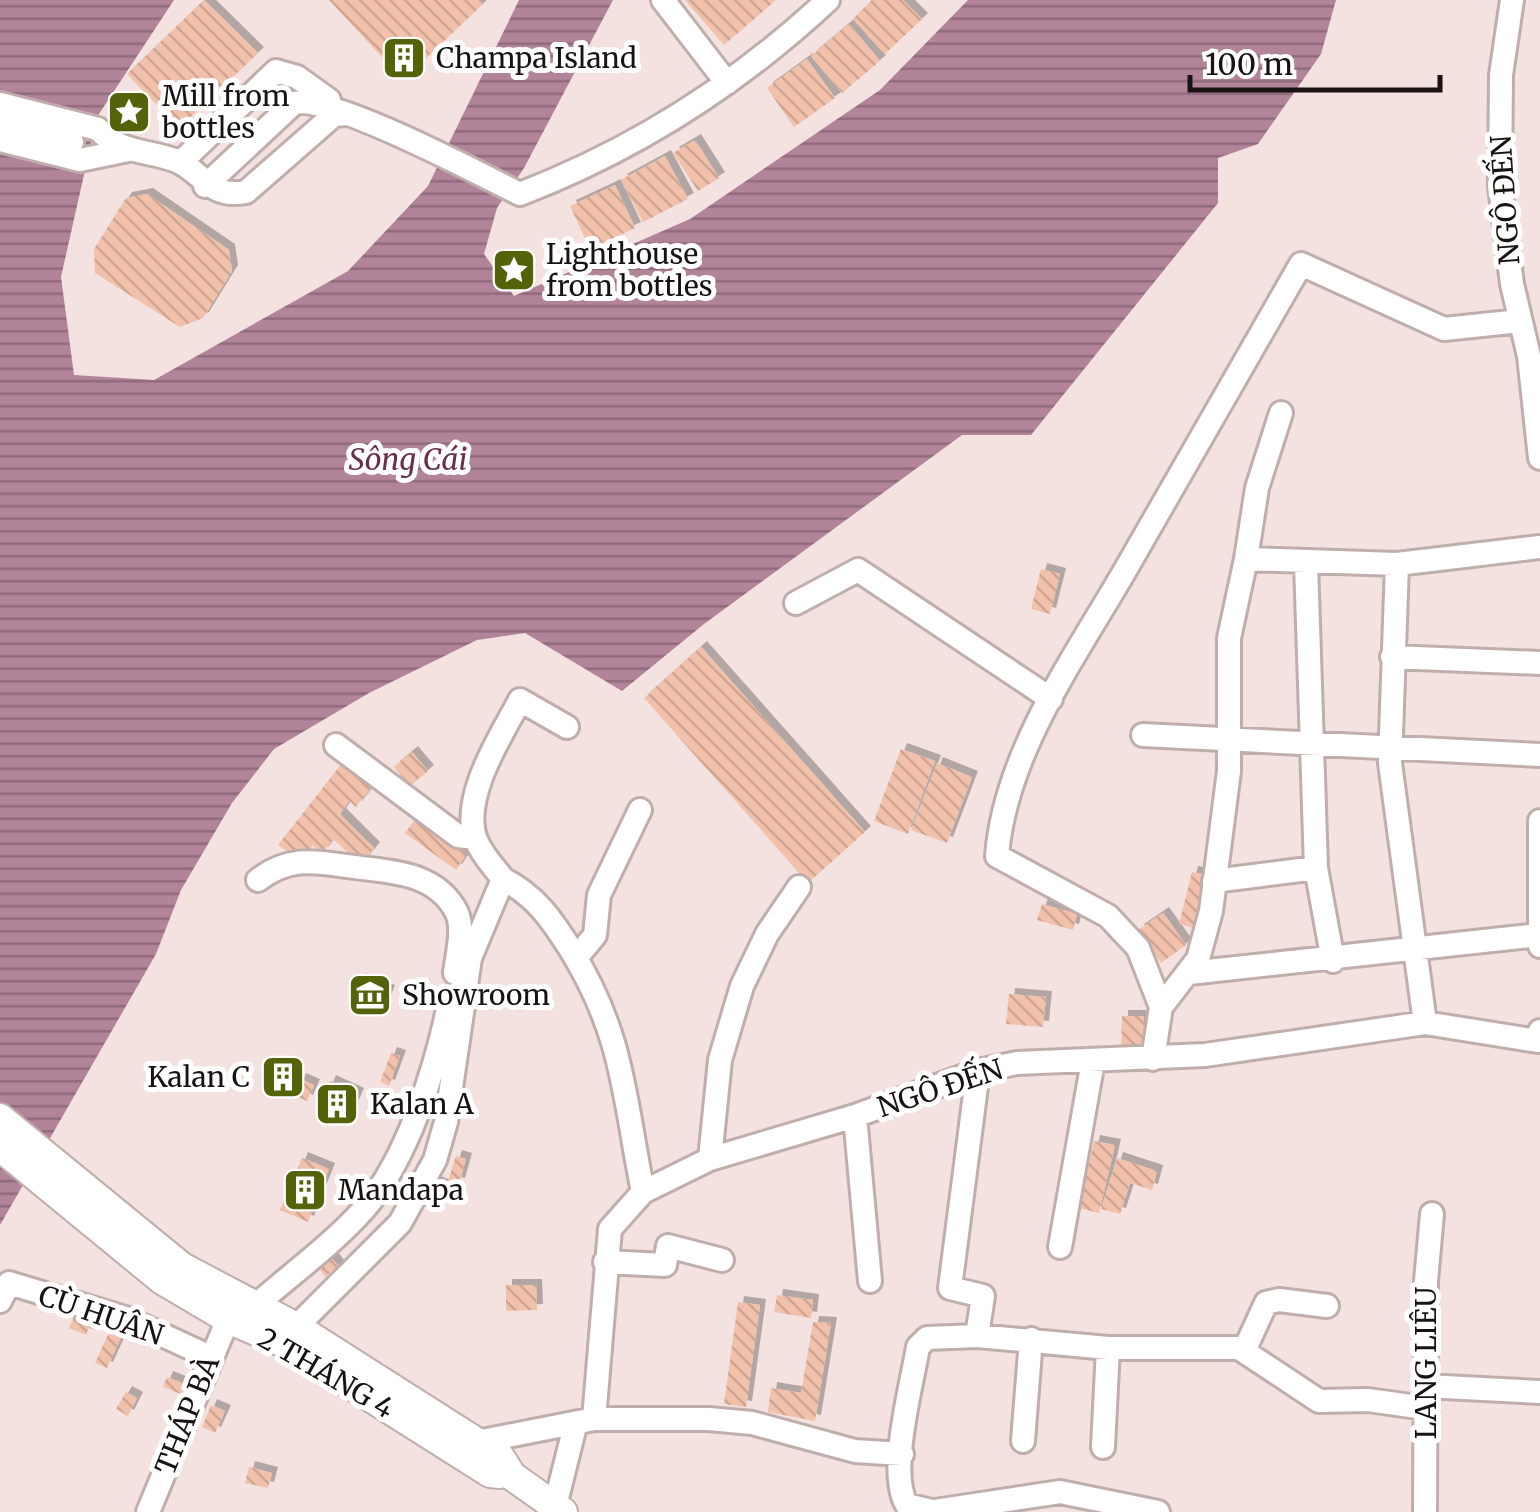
<svg xmlns="http://www.w3.org/2000/svg" width="1540" height="1512" viewBox="0 0 1540 1512" font-family="Merriweather,serif">
	<defs>
		<pattern id="water-rules" width="6" height="5" patternUnits="userSpaceOnUse" patternTransform="scale(2.5)"><rect width="6" height="5" fill="#b2849a"/><path d="M0 2.5h6" fill="none" stroke="#906b7c"/></pattern>
		<pattern id="building-back-hatch" width="6" height="6" patternUnits="userSpaceOnUse" patternTransform="scale(2.5)"><rect width="6" height="6" fill="#f2c1ab"/><path d="M-1 5l2 2M0 0l6 6M5-1l2 2" fill="none" stroke="#cfa592"/></pattern>
		<filter id="shadow"><feDropShadow dx="6" dy="-6" stdDeviation="0" flood-color="#0004"/></filter>
	</defs>
	<rect width="100%" height="100%" fill="#f3e2e0"/>
	<path fill="url(#water-rules)" d="M0 0H174L97 117 61 277 74 375 154 380 348 271 428 186 519 0H613L524 168 497 208 484 254 514 296 690 219 880 90 968 0H1336L1321 54 1258 144 1218 158V203L1031 435H962L704 624 622 691 525 633 477 640 369 693 274 749 232 803 181 890 156 954 0 1225Z"/>
	<path fill="url(#building-back-hatch)" filter="url(#shadow)" d="M204 0 258 53 179 128 127 74Z
		M329 0H479L483 4 403 80Z
		M685 0H776L724 45Z
		M872 0H903L922 19 885 54 853 19Z
		M849 24 880 61 842 93 811 56Z
		M807 59 835 98 794 127 767 88Z
		M695 140 719 178 698 191 673 153Z
		M665 156 688 199 643 222 621 180Z
		M615 185 635 228 590 249 570 206Z
		M147 194 229 250 232 271 203 318 180 327 95 273 94 249 126 198Z
		M1041 569 1060 574 1050 614 1031 609Z
		M701 647 865 832 808 883 644 698Z
		M901 749 935 761 908 834 874 821Z
		M412 752 428 771 410 786 394 767Z
		M342 763 371 788 356 807 349 801 340 814 374 848 361 864 333 839 322 853 312 845 300 859 278 845Z
		M937 763 972 777 947 843 911 830Z
		M416 818 466 855 456 870 405 833Z
		M1192 872 1211 876 1197 929 1179 924Z
		M1042 904 1077 914 1073 930 1037 920Z
		M1163 913 1186 945 1161 963 1138 930Z
		M359 979 389 991 381 1011 351 999Z
		M1009 994 1046 997 1043 1027 1006 1024Z
		M1122 1016H1144V1052H1121Z
		M391 1053 400 1056 389 1086 380 1082Z
		M300 1079 314 1085 307 1101 293 1095Z
		M330 1081 358 1094 344 1126 316 1114Z
		M1094 1141 1115 1145 1099 1213 1079 1208Z
		M456 1156 466 1159 459 1184 448 1181Z
		M302 1158 329 1169 308 1222 280 1210Z
		M1117 1158 1157 1171 1152 1190 1130 1183 1120 1214 1101 1209Z
		M423 1178 445 1186 439 1202 416 1193Z
		M329 1254 338 1266 325 1277 316 1264Z
		M506 1285H536L537 1310 506 1311Z
		M777 1295 813 1300 811 1318 774 1312Z
		M738 1302 760 1305 746 1407 724 1404Z
		M74 1316 91 1323 86 1335 69 1328Z
		M813 1322 831 1323 815 1421 768 1412 771 1388 801 1393Z
		M110 1330 122 1335 107 1368 95 1363Z
		M167 1377 185 1384 181 1394 163 1387Z
		M126 1392 137 1398 128 1416 116 1409Z
		M211 1405 225 1411 215 1433 202 1427Z
		M249 1467 272 1473 268 1488 245 1483Z"/>
	<g fill="none" stroke-linecap="round" stroke-linejoin="round">
		<g stroke="#bfaeac" stroke-width="28">
			<path id="minor" d="M663 0 727 83
				M1512 0 1501 75 1500 186 1512 284 1529 356 1540 458
				M0 104 98 129C120 154 149 150 177 161 203 172 209 199 246 192L334 115 348 114
				M0 124 72 142
				M0 140 80 160 128 150
				M181 162 276 71 297 77 329 100
				M205 186 294 103C329 94 480 174 520 194 634 150 739 83 828 0
				M1246 559 1257 488 1281 413
				M1306 563 1316 868 1333 961
				M1397 564 1390 763 1425 1023
				M796 603 858 570 1051 699
				M1392 657 1540 663
				M1143 735 1540 755
				M336 745 458 836 475 838
				M1540 821V946
				M503 879C494 867 482 855 476 840 460 798 501 736 520 700L567 727
				M258 880C290 855 317 862 354 867 391 872 435 872 456 911 465 928 457 954 455 973
				M1214 881 1316 868
				M576 958 595 935 599 895 640 810
				M1189 973 1539 935
				M1161 1007 1138 948 1108 916 997 856C1005 752 1076 656 1127 567 1185 466 1243 365 1301 264L1444 329 1520 321
				M1153 1059 1161 1007 1198 959 1211 911 1229 771V638L1246 559 1397 564 1540 547
				M855 1116 870 1281
				M710 1159 720 1060 742 986 767 934 799 887
				M1060 1247 1093 1061
				M605 1262 665 1265 668 1246 722 1260
				M0 1301 9 1283 128 1319 210 1357
				M254 1307C290 1275 332 1245 364 1209 407 1160 436 1068 449 1004
				M296 1327 400 1223 435 1160 446 1122 470 958 503 879C536 896 552 920 571 950 624 1036 624 1098 643 1192
				M977 1336 983 1296 950 1288 978 1071
				M1244 1351 1266 1303 1279 1300 1327 1306
				M1425 1386 1540 1392
				M594 1419 610 1229 643 1192 710 1159 855 1116 978 1071 1017 1063 1205 1055 1425 1023 1538 1041 1540 1031
				M1023 1441 1031 1339
				M477 1442 594 1419H709L752 1423 855 1451 902 1454
				M1103 1447 1108 1348
				M555 1506 575 1426
				M935 1511 1060 1492 1158 1512
				M148 1512 228 1319
				M936 1512 907 1505C887 1474 912 1384 918 1347L927 1338 977 1336 1108 1348H1239L1319 1401 1368 1400 1425 1408
				M1425 1512 1426 1281 1432 1214"/>
		</g>
		<g stroke="#bfaeac" stroke-width="32">
			<path id="major" d="M0 1118 182 1267 296 1327 500 1457 512 1476 563 1512
				M0 1147 162 1280 228 1319 286 1344 490 1473 500 1474"/>
		</g>
		<use href="#minor" stroke="#fff" stroke-width="22"/>
		<use href="#major" stroke="#fff" stroke-width="28"/>
	</g>
	<defs>
		<g id="building-square" transform="scale(2.25)"><rect x="-9" y="-9" width="18" height="18" rx="4" fill="#546309" stroke="#fff"/><path d="M-4-6H4V6H1V3H-1V6H-4ZM-2.5-4.3h1.7v1.8h-1.7ZM.8-4.3h1.7v1.8H.8ZM-2.5-1h1.7V.8h-1.7ZM.8-1h1.7V.8H.8Z" fill="#fff"/></g>
		<g id="sight-square" transform="scale(2.25)"><rect x="-9" y="-9" width="18" height="18" rx="4" fill="#546309" stroke="#fff"/><path d="M0-6L1.8-2.2L6-1.7L2.9 1.2L3.7 5.4L0 3.3L-3.7 5.4L-2.9 1.2L-6-1.7L-1.8-2.2Z" fill="#fff"/></g>
		<g id="museum-square" transform="scale(2.25)"><rect x="-9" y="-9" width="18" height="18" rx="4" fill="#546309" stroke="#fff"/><path d="M0-6L6-3V-2H-6V-3ZM-5-1h2V3h-2ZM-1-1h2V3h-2ZM3-1h2V3H3ZM-6 4H6V6H-6Z" fill="#fff"/></g>
	</defs>
	<g fill-rule="evenodd">
		<use href="#building-square" x="404" y="58"/>
		<use href="#sight-square" x="129" y="112"/>
		<use href="#sight-square" x="514" y="270"/>
		<use href="#museum-square" x="370" y="995"/>
		<use href="#building-square" x="283" y="1077"/>
		<use href="#building-square" x="337" y="1104"/>
		<use href="#building-square" x="305" y="1190"/>
	</g>
	<g text-anchor="middle" dominant-baseline="central" stroke-width="10" stroke-linejoin="round" paint-order="stroke">
		<g font-size="28" fill="#181212" stroke="#fff" text-anchor="start">
			<text x="436" y="58">Champa Island</text>
			<text x="162" y="96">Mill from<tspan x="162" dy="32">bottles</tspan></text>
			<text x="546" y="254">Lighthouse<tspan x="546" dy="32">from bottles</tspan></text>
			<text x="402" y="995">Showroom</text>
			<text x="250" y="1077" text-anchor="end">Kalan C</text>
			<text x="370" y="1104">Kalan A</text>
			<text x="338" y="1190">Mandapa</text>
		</g>
		<g font-size="28" fill="#181212" stroke="#fff">
			<text transform="translate(1505 200) rotate(-94)">NGÔ ĐẾN</text>
			<text transform="translate(940 1088) rotate(-18)">NGÔ ĐẾN</text>
			<text transform="translate(101 1315) rotate(19)">CÙ HUÂN</text>
			<text transform="translate(1426 1363) rotate(-90)">LANG LIÊU</text>
			<text transform="translate(326 1373) rotate(30)">2 THÁNG 4</text>
			<text transform="translate(187 1415) rotate(-68)">THÁP BÀ</text>
		</g>
		<g font-size="30" font-style="italic" fill="#6a2f4f" stroke="#fff">
			<text x="408" y="459">Sông Cái</text>
		</g>
	</g>
	<path d="M1190 75v15h250v-15" fill="none" stroke="#181212" stroke-width="5"/>
	<text x="1205" y="75" font-size="30" fill="#181212" stroke="#ffffff" stroke-width="8" paint-order="stroke">100 m</text>
</svg>
